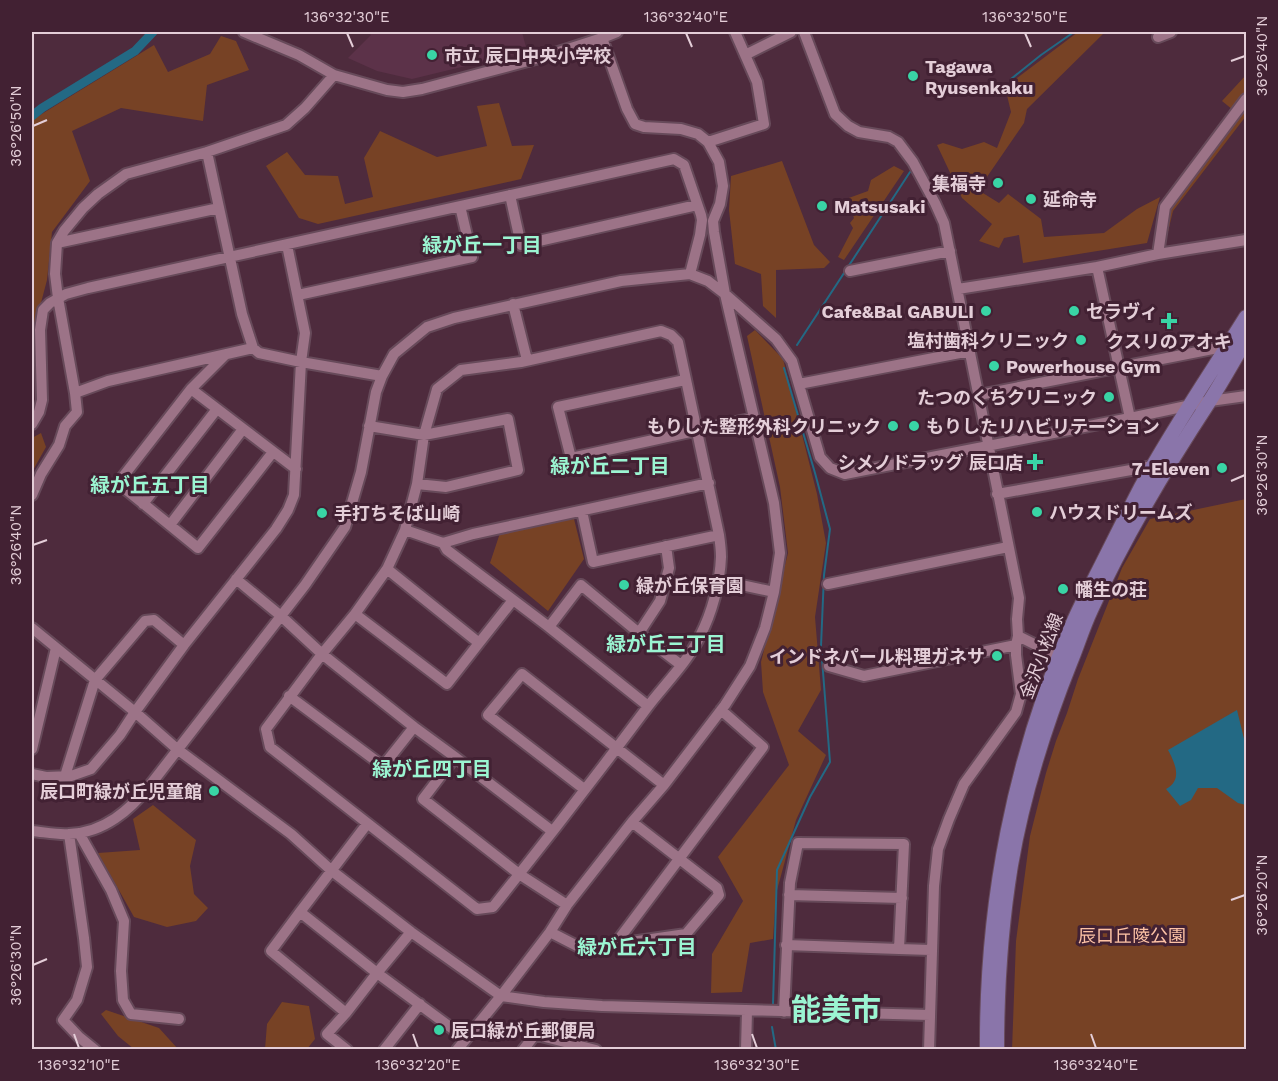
<svg xmlns="http://www.w3.org/2000/svg" width="1278" height="1081" viewBox="0 0 1278 1081" font-family="'Work Sans','Noto Sans JP',sans-serif">
	<rect width="100%" height="100%" fill="#4e2b3d"/>
	<path fill="#5c3249" d="M368 32H522L527 51 412 79 377 71 348 58 371 35Z"/>
	<path fill="#774225" d="M1078 32H1107L1104 33 1027 109 1024 123 978 190 999 203 1008 194 1041 219 1044 237 1104 233 1137 209 1160 197 1147 243 1023 263 1019 235 1004 238 999 248 979 241 992 224 962 198 937 145 943 143 962 149 984 142 997 148 1011 112 1005 87Z
		M221 36 236 41 249 70 207 85 203 121 121 108 72 131 90 181 52 232 47 280 32 337V120L154 45 168 72 210 54Z
		M1246 75V92L1233 110 1222 101Z
		M499 103 512 146 534 145 521 179 318 224 299 218 266 166 287 152 305 175 338 176 345 204 373 197 364 158 380 131 437 157 487 146 477 106Z
		M1246 103V116L1173 211 1167 236 1165 229 1172 205Z
		M782 161 814 245 830 262 824 268 776 270V318L763 306 761 274 735 264 729 210 731 176Z
		M894 166 904 171 844 260 838 257 853 228 850 223 854 218 846 199 868 191 871 180Z
		M755 330 783 359 817 494 826 543 815 617 821 690 798 731 826 755 796 820 776 894 773 939 750 943 742 992 711 993 712 954 743 901 718 857 789 765 763 692 761 662 788 553 780 487 747 336Z
		M41 433 46 447 32 472V438Z
		M1246 499V1049L1012 1050 1016 941 1030 836 1046 773 1056 741 1067 713 1078 679 1122 568 1150 519Z
		M574 519 584 559 548 611 490 563 501 530Z
		M153 805 196 840 190 866 194 894 208 908 196 921 167 927 134 917 98 853 140 850 133 819Z
		M282 1002 309 1006 315 1039 307 1049H265L267 1024Z
		M106 1010 159 1028 178 1049H134L118 1036 101 1014Z"/>
	<path fill="#236984" d="M1237 710 1246 747V805L1238 803 1217 788H1198L1191 800 1180 806 1166 789C1183 780 1175 763 1168 750Z"/>
	<g fill="none" stroke-linecap="round" stroke-linejoin="round">
		<path stroke="#236984" stroke-width="2" d="M1011 79 1041 55 1074 32
			M797 345 910 172
			M773 1004 777 870 810 797 830 762 821 646 824 575 830 529 815 473 784 368
			M772 1027 776 1050"/>
		<path stroke="#236984" stroke-width="9" d="M32 116 42 108 135 51 153 32"/>
		<g stroke="#674a5a" stroke-width="14">
			<path id="minor" d="M244 32 299 55 334 75 387 90 403 92 422 89 543 57 602 38 617 32
				M804 32 835 114 848 126 859 132 889 137 898 142 913 162 935 203 944 223 1019 598 1017 619 1018 636 1016 645V655L1021 694 1016 712 964 784 949 819 938 849 934 886 929 1050
				M1158 37 1171 32
				M745 55 791 32
				M708 142 764 124 757 82 735 32
				M207 152 242 314 253 348 259 353 301 362 382 376
				M510 195 521 245 697 205
				M57 243 219 208
				M1158 254 1165 207 1246 99
				M1097 267 1130 418
				M850 271 950 251
				M958 289 1097 267 1158 254 1246 240
				M298 295 472 257 460 206
				M513 304 527 360
				M661 331 671 335 678 342 719 535C720 542 721 550 721 557 720 583 712 613 700 636 688 662 663 686 646 709 596 776 545 842 493 907L477 909 270 747 266 729 322 654 355 614 387 569 405 530 417 484 424 435 437 389 461 370 521 362Z
				M225 355 191 389 118 483 198 548 273 452
				M685 380 558 407 571 458 754 418
				M799 384 970 351
				M191 389 296 469
				M75 393 108 381 253 348
				M979 395 1228 346
				M32 424 39 412 42 400 40 330 43 310 50 303 66 294 88 288 674 159 684 165 701 215 702 220 700 235 690 274
				M369 426 424 435 508 419 518 470 446 487 417 484
				M997 494 1153 466
				M32 495 41 474 59 445 65 426 77 412 75 393 58 298 55 274 57 243 64 231 83 208 98 194 126 174 207 152 286 125 305 108 334 75
				M143 504 217 409
				M582 511 593 562 719 535
				M170 525 243 429
				M405 530 443 543 473 534 709 483
				M443 543 447 550 549 627 648 706
				M387 569 479 643 513 600
				M236 579 281 616 322 654 414 727 455 757 552 831
				M718 580 774 592
				M828 584 1008 547
				M355 614 447 684 479 643
				M549 627 581 585 639 633 681 665
				M32 628 135 712 177 749 291 834 332 871 411 932 501 996 544 1002 602 1006 930 1015
				M639 633 660 601 669 568 666 546
				M1018 636 1066 660
				M829 666 864 676 1016 645
				M289 696 383 766 414 727
				M32 749 56 648
				M455 757 423 799 519 874 567 905
				M32 774 46 777 71 776 91 769 120 735 135 712 184 645 276 529 288 510 294 495 301 362 305 333 287 245
				M65 776 95 680 145 621 154 620 184 645
				M584 789 488 715 522 674 664 785
				M32 831C44 832 57 835 69 834 104 833 130 810 151 784L305 585 345 527 361 472 376 392 382 376 394 354 427 327 454 318 621 281 690 274 708 281 725 294 776 339 792 361 820 457 830 468 845 474 1130 418 1210 401 1246 396
				M79 833 111 890 124 921 121 971 123 1000 131 1014 179 1019
				M69 834 84 938 87 967 77 1000 63 1020 79 1037 95 1050
				M789 895 902 898
				M300 912 377 973 346 1013 327 1034 347 1050
				M411 932 377 973 465 1038
				M550 932 583 949 686 934 719 895 717 888 632 822
				M616 943 763 747 721 710
				M899 949 931 950
				M784 1012 790 883 798 843 904 844 899 949 786 945
				M346 1013 271 951 300 912 367 824
				M384 1050 420 1004
				M457 1050 501 996 550 932 567 905 632 822 664 785 725 705 750 666 765 628 774 592 780 553 774 503 725 294 714 232 713 221 720 204 723 186 719 162 708 142 698 134 681 129 644 127 635 124 627 109 602 38
				M523 1050 534 1036H541L596 1050
				M746 1050 747 1011"/>
		</g>
		<g stroke="#674a5a" stroke-width="16">
			<path id="major" d="M987 1050C986 904 1014 758 1072 625 1081 604 1092 584 1102 564 1115 538 1128 512 1141 487 1173 428 1211 373 1246 317
				M997 1050C997 988 1001 925 1011 865 1023 795 1045 726 1071 661 1078 644 1083 627 1091 610 1124 537 1165 469 1209 402 1222 382 1234 360 1246 340"/>
		</g>
		<use href="#minor" stroke="#9c7387" stroke-width="10"/>
		<use href="#major" stroke="#8a75aa" stroke-width="14"/>
	</g>
	<path fill="none" stroke="#e4ced8" stroke-width="2" d="M347 33 353 47M686 33 692 47M1025 33 1031 47M1231 61 1245 56M33 126 47 120M1231 481 1245 475M33 545 47 540M1231 900 1245 895M33 965 47 959M74 1034 79 1048M413 1034 418 1048M752 1034 757 1048M1091 1034 1096 1048"/>
	<g fill="#39d4a5" stroke="#422133" stroke-width="2">
		<circle cx="432" cy="55" r="6"/>
		<circle cx="913" cy="76" r="6"/>
		<circle cx="998" cy="183" r="6"/>
		<circle cx="1031" cy="199" r="6"/>
		<circle cx="822" cy="206" r="6"/>
		<circle cx="986" cy="311" r="6"/>
		<circle cx="1074" cy="311" r="6"/>
		<path d="M1166 312h6v6h6v6h-6v6h-6v-6h-6v-6h6z"/>
		<circle cx="1081" cy="340" r="6"/>
		<circle cx="994" cy="366" r="6"/>
		<circle cx="1109" cy="397" r="6"/>
		<circle cx="893" cy="426" r="6"/>
		<circle cx="914" cy="426" r="6"/>
		<path d="M1032 453h6v6h6v6h-6v6h-6v-6h-6v-6h6z"/>
		<circle cx="1222" cy="468" r="6"/>
		<circle cx="1037" cy="512" r="6"/>
		<circle cx="322" cy="513" r="6"/>
		<circle cx="624" cy="585" r="6"/>
		<circle cx="1063" cy="589" r="6"/>
		<circle cx="997" cy="656" r="6"/>
		<circle cx="214" cy="791" r="6"/>
		<circle cx="439" cy="1030" r="6"/>
	</g>
	<g text-anchor="middle" dominant-baseline="central" stroke-width="6" stroke-linejoin="round" paint-order="stroke">
		<g font-size="18" font-weight="bold" fill="#e4ced8" stroke="#422133" text-anchor="start">
			<text x="444" y="55">市立 辰口中央小学校</text>
			<text x="925" y="66">Tagawa<tspan x="925" dy="21">Ryusenkaku</tspan></text>
			<text x="986" y="183" text-anchor="end">集福寺</text>
			<text x="1043" y="199">延命寺</text>
			<text x="834" y="206">Matsusaki</text>
			<text x="974" y="311" text-anchor="end">Cafe&amp;Bal GABULI</text>
			<text x="1086" y="311">セラヴィ</text>
			<text x="1069" y="340" text-anchor="end">塩村歯科クリニック</text>
			<text x="1169" y="341" text-anchor="middle">クスリのアオキ</text>
			<text x="1006" y="366">Powerhouse Gym</text>
			<text x="1097" y="397" text-anchor="end">たつのくちクリニック</text>
			<text x="881" y="426" text-anchor="end">もりした整形外科クリニック</text>
			<text x="926" y="426">もりしたリハビリテーション</text>
			<text x="1023" y="462" text-anchor="end">シメノドラッグ 辰口店</text>
			<text x="1210" y="468" text-anchor="end">7-Eleven</text>
			<text x="1049" y="512">ハウスドリームズ</text>
			<text x="334" y="513">手打ちそば山崎</text>
			<text x="636" y="585">緑が丘保育園</text>
			<text x="1075" y="589">幡生の荘</text>
			<text x="985" y="656" text-anchor="end">インドネパール料理ガネサ</text>
			<text x="202" y="791" text-anchor="end">辰口町緑が丘児童館</text>
			<text x="451" y="1030">辰口緑が丘郵便局</text>
		</g>
		<g font-size="18" fill="#e4ced8" stroke="#422133">
			<text transform="translate(1041 656) rotate(-69)">金沢小松線</text>
		</g>
		<g font-size="18" fill="#fdc2a5" stroke="#422133">
			<text x="1132" y="935">辰口丘陵公園</text>
		</g>
		<g font-size="20" font-weight="bold" fill="#9bf5d2" stroke="#422133">
			<text x="482" y="245">緑が丘一丁目</text>
			<text x="610" y="466">緑が丘二丁目</text>
			<text x="150" y="485">緑が丘五丁目</text>
			<text x="666" y="644">緑が丘三丁目</text>
			<text x="432" y="769">緑が丘四丁目</text>
			<text x="637" y="947">緑が丘六丁目</text>
		</g>
		<g font-size="30" font-weight="bold" fill="#9bf5d2" stroke="#422133">
			<text x="836" y="1009">能美市</text>
		</g>
	</g>
	<rect width="1278" height="1081" fill="none" stroke="#422133" stroke-width="66"/>
	<rect x="33" y="33" width="1212" height="1015" fill="none" stroke="#e4ced8" stroke-width="2"/>
	<g font-size="15" text-anchor="middle" fill="#e4ced8">
		<text x="347" y="22">136°32'30"E</text>
		<text x="686" y="22">136°32'40"E</text>
		<text x="1025" y="22">136°32'50"E</text>
		<text transform="translate(1262 56) rotate(-90)" y="5">36°26'40"N</text>
		<text transform="translate(16 126) rotate(-90)" y="5">36°26'50"N</text>
		<text transform="translate(1262 475) rotate(-90)" y="5">36°26'30"N</text>
		<text transform="translate(16 545) rotate(-90)" y="5">36°26'40"N</text>
		<text transform="translate(1262 895) rotate(-90)" y="5">36°26'20"N</text>
		<text transform="translate(16 965) rotate(-90)" y="5">36°26'30"N</text>
		<text x="79" y="1070">136°32'10"E</text>
		<text x="418" y="1070">136°32'20"E</text>
		<text x="757" y="1070">136°32'30"E</text>
		<text x="1096" y="1070">136°32'40"E</text>
	</g>
</svg>
